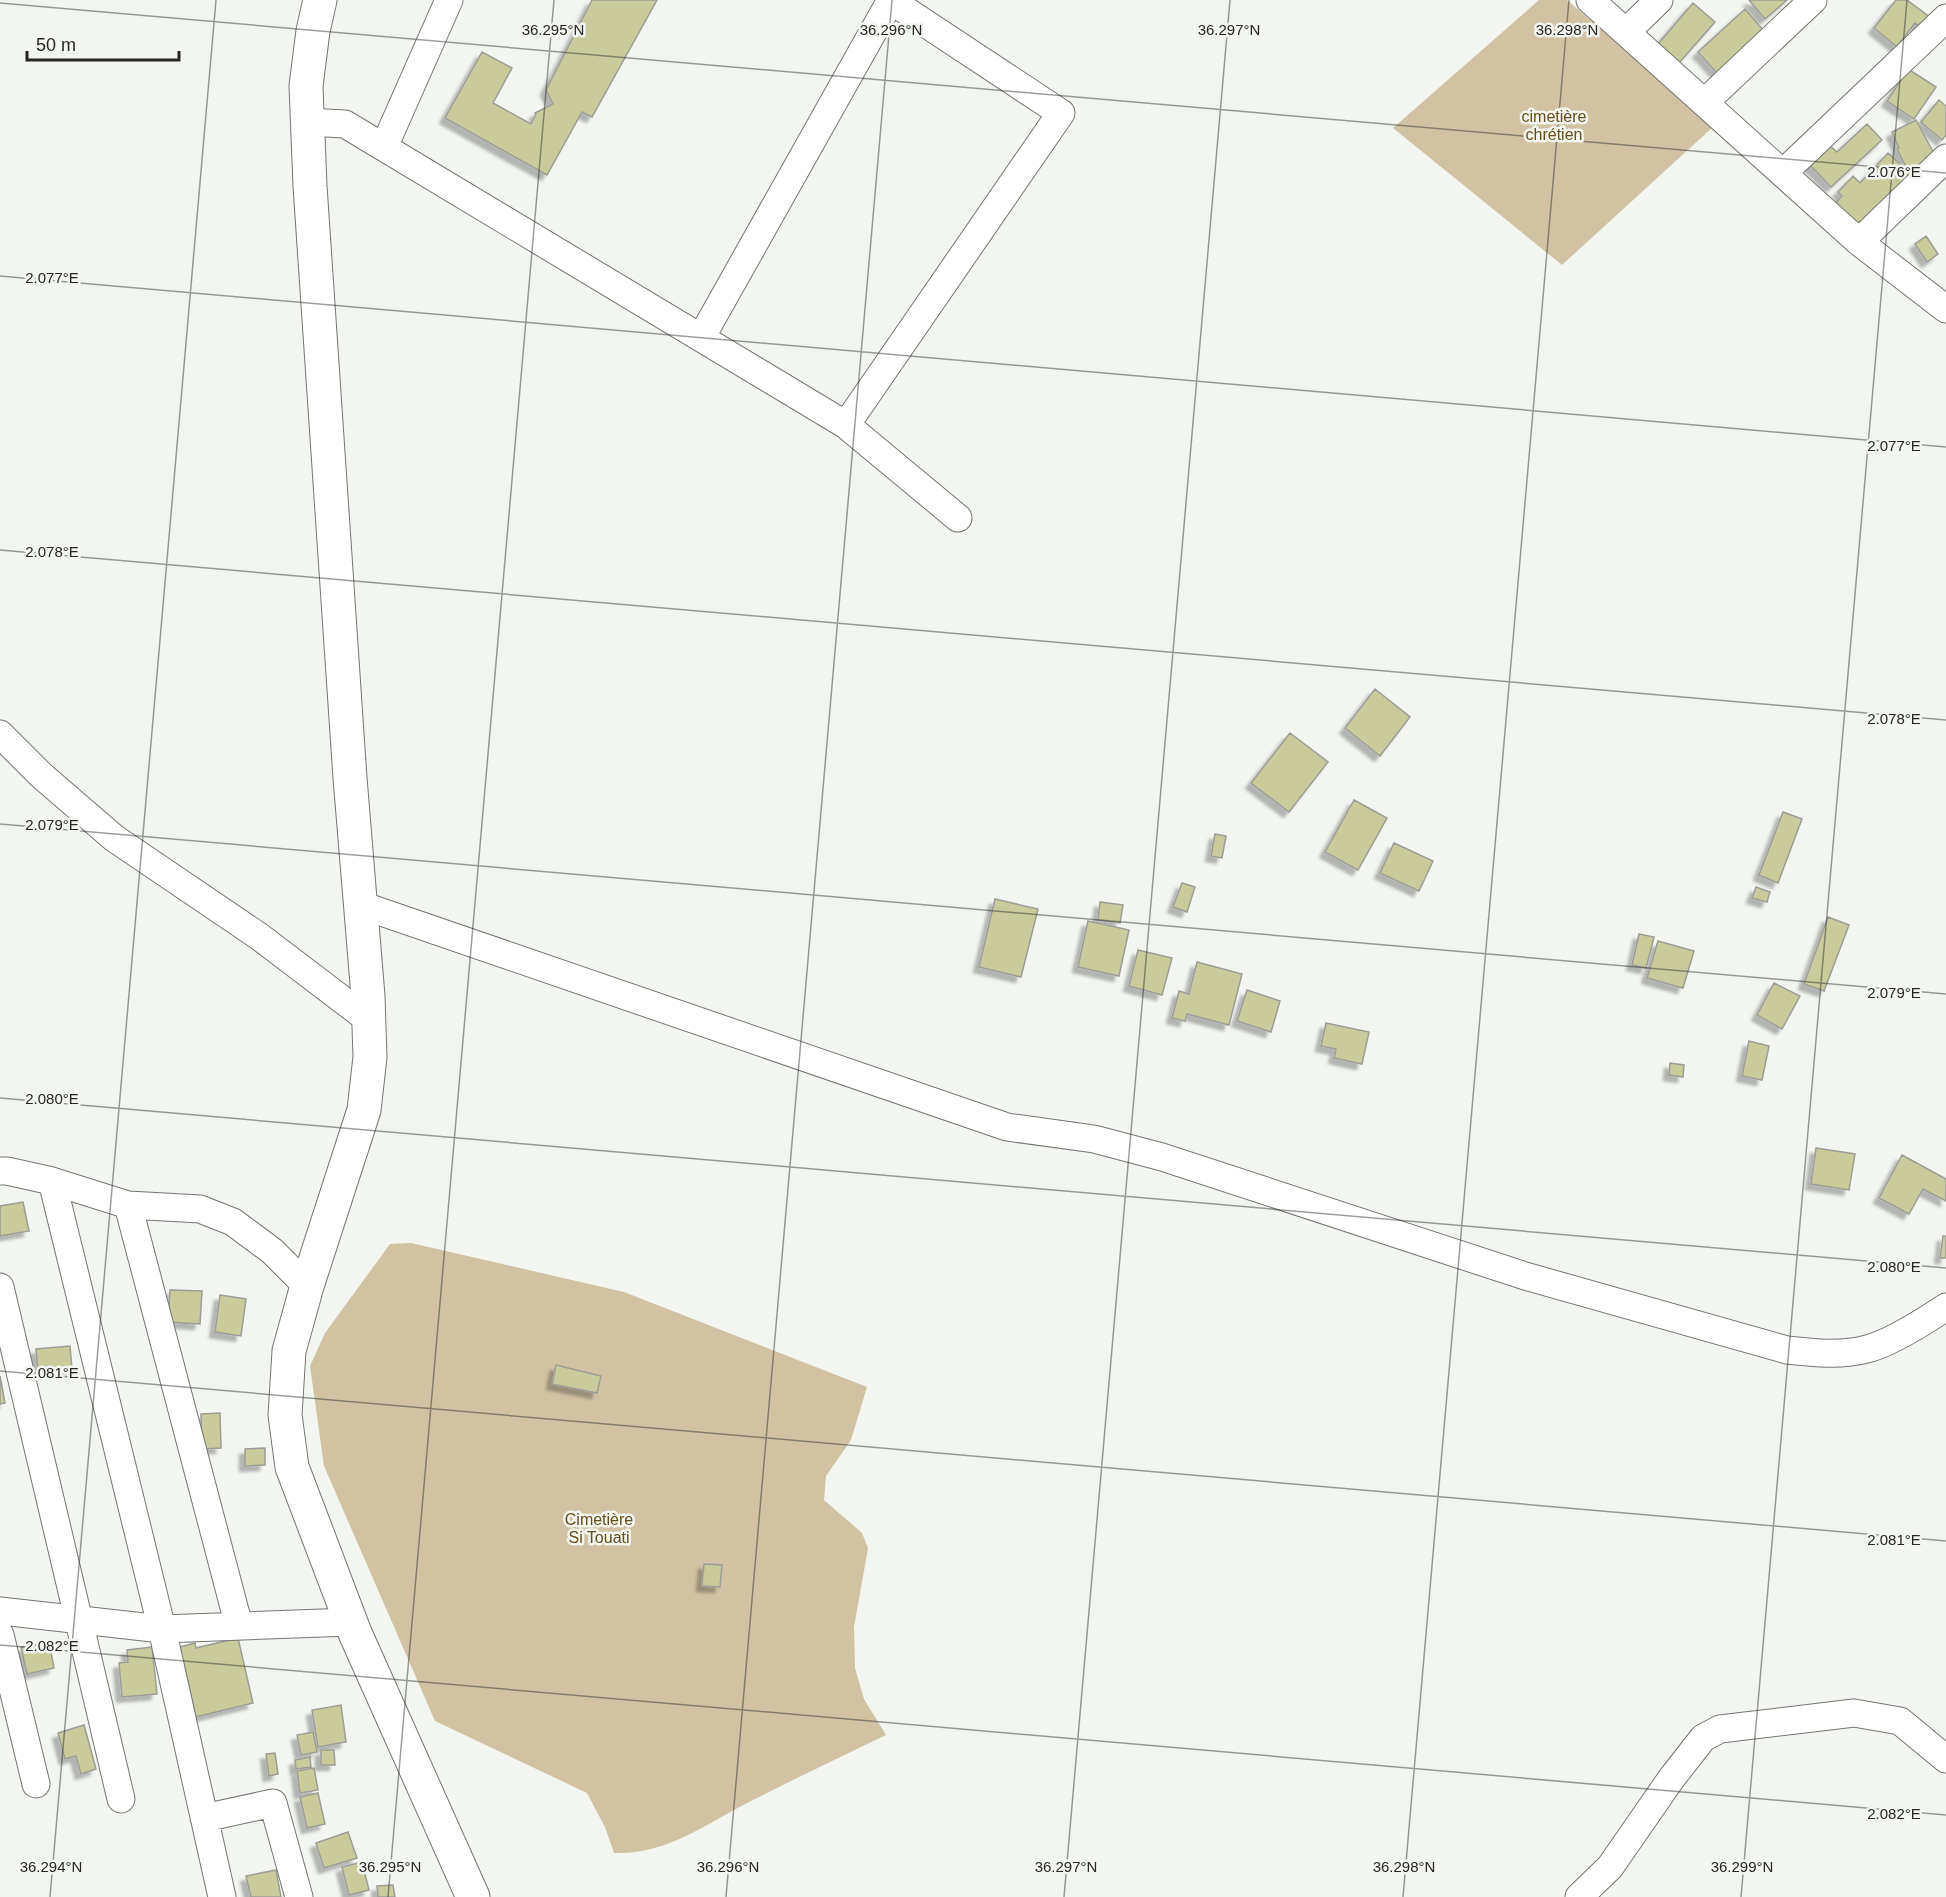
<svg xmlns="http://www.w3.org/2000/svg" width="1946" height="1897" viewBox="0 0 1946 1897" font-family="Helvetica,sans-serif">
	<defs>
		<filter id="shadow"><feDropShadow dx="-5.5" dy="5.5" stdDeviation="1.5" flood-color="#0004"/></filter>
	</defs>
	<rect width="100%" height="100%" fill="#f2f5f0"/>
	<path fill="#d1c2a3" d="M1539 0H1567L1714 126 1562 265 1393 128Z
		M411 1243 624 1292 867 1387 851 1440 826 1476 824 1500 862 1533 868 1548 854 1627 855 1668 864 1699 886 1735C840 1757 794 1779 749 1802 704 1825 666 1855 614 1853L605 1827 587 1793 435 1721 324 1466 310 1366 325 1333 390 1244Z"/>
	<path fill="#c9cb9b" stroke="#9d9d98" stroke-width="1.5" filter="url(#shadow)" d="M592 0H657L592 117 582 112 547 175 445 118 482 52 512 68 493 103 531 124 536 114 535 113 553 104 546 90Z
		M1749 0H1787L1765 19Z
		M1896 0H1907L1931 18 1922 29 1915 23 1897 47 1874 28Z
		M1693 3 1715 22 1679 63 1658 44Z
		M1745 9 1764 31 1718 74 1698 52Z
		M1908 69 1936 87 1914 119 1887 101Z
		M1939 100 1946 106V135L1942 140 1921 122Z
		M1916 120 1938 161 1910 175 1897 149 1899 148 1892 132Z
		M1867 124 1882 140 1831 187 1808 163 1828 144 1837 152Z
		M1888 153 1911 174 1858 236 1829 210 1842 196 1838 192 1853 176 1860 183Z
		M1926 236 1938 254 1927 262 1915 244Z
		M1375 689 1410 717 1380 756 1345 728Z
		M1290 733 1328 762 1289 812 1251 783Z
		M1354 800 1387 818 1358 870 1325 852Z
		M1783 812 1802 819 1778 883 1759 875Z
		M1215 834 1226 836 1222 858 1211 856Z
		M1394 843 1433 861 1419 891 1380 873Z
		M1182 883 1195 887 1187 912 1173 907Z
		M1756 887 1770 892 1767 902 1752 898Z
		M995 899 1038 909 1021 977 979 967Z
		M1100 902 1123 905 1120 923 1098 920Z
		M1828 917 1849 925 1824 991 1804 984Z
		M1088 921 1129 930 1119 976 1078 967Z
		M1639 934 1654 937 1646 968 1632 965Z
		M1658 941 1694 951 1683 988 1647 978Z
		M1138 950 1172 958 1162 995 1129 986Z
		M1197 962 1242 974 1229 1025 1187 1014 1185 1021 1172 1018 1179 991 1189 994Z
		M1774 983 1800 996 1782 1029 1757 1015Z
		M1247 990 1280 1001 1271 1032 1237 1021Z
		M1326 1023 1369 1032 1362 1064 1334 1058 1336 1049 1321 1046Z
		M1749 1041 1769 1046 1762 1080 1742 1076Z
		M1670 1063 1684 1065 1683 1077 1669 1075Z
		M1816 1148 1855 1154 1849 1190 1811 1184Z
		M1902 1155 1946 1179V1201L1923 1189 1909 1214 1879 1198Z
		M23 1202 29 1231 0 1236V1206Z
		M1943 1236H1946V1258H1940Z
		M170 1290 202 1291 200 1324 168 1322Z
		M220 1295 246 1299 241 1336 215 1332Z
		M70 1346 72 1369 38 1372 36 1349Z
		M556 1365 601 1376 597 1393 552 1384Z
		M0 1376 5 1403 0 1404Z
		M220 1413 221 1448 202 1449 201 1414Z
		M265 1448V1465L245 1466V1449Z
		M704 1564 722 1565 720 1587 702 1586Z
		M238 1638 253 1703 196 1717 184 1665 176 1648 195 1643 196 1648Z
		M49 1642 54 1668 27 1674 21 1647Z
		M152 1647 157 1694 122 1697 119 1663 128 1662 127 1650Z
		M341 1705 346 1742 318 1747 312 1710Z
		M84 1725 96 1769 81 1774 76 1756 65 1759 58 1733Z
		M313 1732 317 1752 301 1755 297 1735Z
		M321 1750H334L335 1765H321Z
		M275 1753 278 1774 269 1776 266 1754Z
		M310 1757 311 1767 296 1769 295 1760Z
		M314 1768 318 1790 300 1793 297 1771Z
		M318 1793 325 1824 307 1828 300 1797Z
		M348 1832 357 1858 324 1868 316 1843Z
		M362 1862 369 1890 349 1895 342 1867Z
		M276 1870 281 1897H251L246 1876Z
		M393 1885 395 1897H378L377 1886Z"/>
	<g fill="none" stroke-linecap="round" stroke-linejoin="round">
		<g stroke="#737671" stroke-width="29">
			<path id="minor" d="M1590 0 1859 242 1946 309
				M1626 32 1659 0
				M1705 102 1813 0
				M307 122 345 124 846 425 958 518
				M384 147 449 0
				M1783 173 1946 18
				M1859 242 1946 158
				M701 338 891 0
				M846 425 1061 113 890 0
				M0 734 41 775 114 838 260 937 369 1020
				M361 905 1007 1127 1094 1139 1162 1157 1525 1276 1787 1350C1814 1353 1841 1356 1867 1349 1891 1343 1925 1321 1946 1307
				M0 1171H7L52 1181 128 1205 200 1209 233 1222 272 1251 307 1286
				M52 1181 162 1629 222 1897
				M128 1205 239 1626
				M0 1287 121 1799
				M0 1611 162 1629 350 1622
				M0 1635 36 1784
				M204 1818 273 1803 299 1897
				M1579 1897 1610 1867 1671 1779 1703 1738 1720 1729 1854 1713 1900 1721 1946 1759"/>
		</g>
		<g stroke="#737671" stroke-width="35">
			<path id="major" d="M320 0 313 31 306 86 310 186 350 778 368 996 370 1057 364 1110 307 1286 289 1351 285 1415 292 1467 355 1633 473 1897"/>
		</g>
		<use href="#minor" stroke="#fff" stroke-width="27"/>
		<use href="#major" stroke="#fff" stroke-width="33"/>
	</g>
	<path fill="none" stroke="#262725" stroke-width="1.5" stroke-opacity="0.45" d="M0 3 1946 173M0 276 1946 447M0 550 1946 720M0 824 1946 994M0 1098 1946 1268M0 1371 1946 1541M0 1645 1946 1815M50 1897 216 0M388 1897 554 0M726 1897 892 0M1064 1897 1230 0M1403 1897 1569 0M1741 1897 1907 0"/>
	<g text-anchor="middle" dominant-baseline="central" stroke-width="5" stroke-linejoin="round" paint-order="stroke">
		<g font-size="16" fill="#644e19" stroke="#f2f5f0">
			<text x="1554" y="116">cimetière<tspan x="1554" dy="18">chrétien</tspan></text>
			<text x="599" y="1519">Cimetière<tspan x="599" dy="18">Si Touati</tspan></text>
		</g>
	</g>
	<g font-size="15" text-anchor="middle" fill="#262725" stroke="#f2f5f0" stroke-width="5" stroke-linejoin="round" paint-order="stroke">
		<text x="553" y="35">36.295°N</text>
		<text x="891" y="35">36.296°N</text>
		<text x="1229" y="35">36.297°N</text>
		<text x="1567" y="35">36.298°N</text>
		<text x="1894" y="177">2.076°E</text>
		<text x="52" y="283">2.077°E</text>
		<text x="1894" y="451">2.077°E</text>
		<text x="52" y="557">2.078°E</text>
		<text x="1894" y="724">2.078°E</text>
		<text x="52" y="830">2.079°E</text>
		<text x="1894" y="998">2.079°E</text>
		<text x="52" y="1104">2.080°E</text>
		<text x="1894" y="1272">2.080°E</text>
		<text x="52" y="1378">2.081°E</text>
		<text x="1894" y="1545">2.081°E</text>
		<text x="52" y="1651">2.082°E</text>
		<text x="1894" y="1819">2.082°E</text>
		<text x="51" y="1872">36.294°N</text>
		<text x="390" y="1872">36.295°N</text>
		<text x="728" y="1872">36.296°N</text>
		<text x="1066" y="1872">36.297°N</text>
		<text x="1404" y="1872">36.298°N</text>
		<text x="1742" y="1872">36.299°N</text>
	</g>
	<path d="M27 51v9h152v-9" fill="none" stroke="#262725" stroke-width="3"/>
	<text x="36" y="51" font-size="18" fill="#262725" stroke="#f2f5f0" stroke-width="4.5" paint-order="stroke">50 m</text>
</svg>
